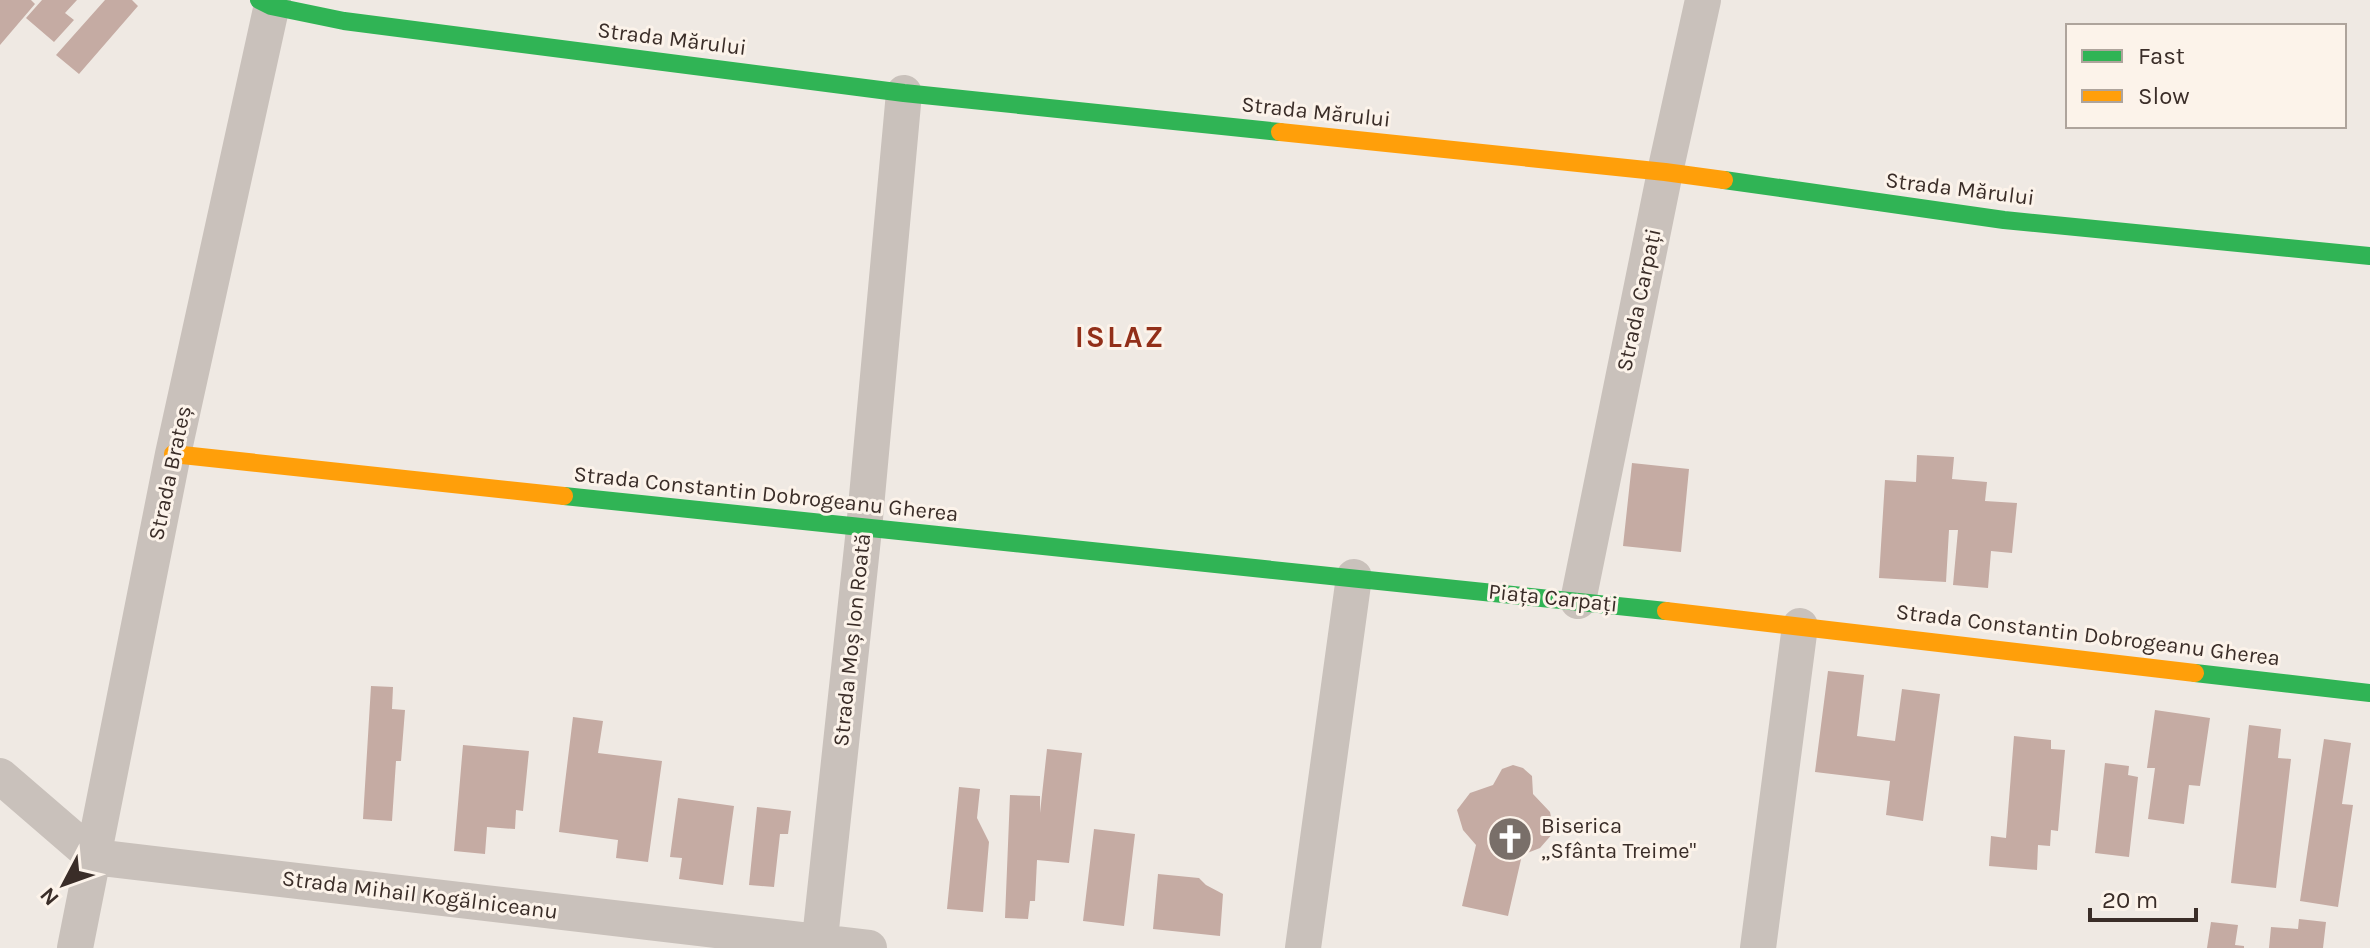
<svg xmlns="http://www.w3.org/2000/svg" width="2370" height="948" viewBox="0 0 2370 948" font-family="Karla,sans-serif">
	<rect width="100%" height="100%" fill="#efe9e3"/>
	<path fill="#c5aba3" d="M0 0H31L35 4 0 45Z
		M42 0H77L65 13 74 20 54 42 26 18Z
		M105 0H132L138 6 79 74 56 55Z
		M1917 455 1954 457 1952 479 1987 482 1985 501 2017 503 2012 553 1991 551 1988 588 1953 585 1958 530H1949L1946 582 1879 578 1885 480 1916 482Z
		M1632 463 1689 469 1681 552 1623 546Z
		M1828 671 1864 675 1857 736 1895 741 1902 689 1940 694 1923 821 1886 815 1890 781 1815 772Z
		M371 686 393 687 392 709 405 710 401 761H396L392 821 363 819Z
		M2155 710 2210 718 2200 786 2189 785 2184 824 2148 819 2155 768H2147Z
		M573 717 603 721 598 753 662 761 648 862 616 858 618 840 559 832Z
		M2249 725 2281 729 2278 758 2291 759 2276 888 2231 883Z
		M2014 736 2051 740V749L2065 750 2058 831 2051 830 2050 846 2038 845 2037 870 1989 866 1991 836 2006 838Z
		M2324 739 2351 743 2342 804 2353 805 2338 907 2300 901Z
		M463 745 529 751 523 811 516 810 515 829 487 827 485 854 454 851Z
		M1047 749 1082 753 1069 863 1037 860 1035 901H1030L1028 919 1005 918 1010 795 1040 796V813Z
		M2105 763 2129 766 2128 775 2138 777 2129 857 2095 853Z
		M1513 765 1523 768 1532 776 1533 794 1550 812 1554 832 1540 848 1522 855 1508 916 1462 906 1476 845 1463 830 1457 810 1470 793 1493 785 1502 769Z
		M959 787 980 789 977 818 989 842 983 912 947 909Z
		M678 798 734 806 723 885 679 879 682 858 670 857Z
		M757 807 791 811 788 834H780L774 887 749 885Z
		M1094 829 1135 834 1124 926 1083 921Z
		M1158 874 1199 878 1206 885 1223 894 1220 936 1153 929Z
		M2299 919 2326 922 2323 948H2269L2271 927 2298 929Z
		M2211 922 2238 925 2235 945 2244 946V948H2207Z"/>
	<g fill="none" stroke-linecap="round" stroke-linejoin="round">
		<path stroke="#c9c1bb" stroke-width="36" d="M1578 601 1665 172 1703 0
			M0 776 94 857 869 948
			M75 948 173 454 273 0
			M819 948 864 529 904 93
			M1303 948 1354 577
			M1758 948 1800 626"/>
		<path stroke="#30b455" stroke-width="18" d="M259 0 271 6 344 21 904 93 1280 132
			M1724 180 2004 220 2370 256
			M564 496 1666 611
			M2195 673 2370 693"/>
		<path stroke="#ff9f0a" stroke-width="18" d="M1280 132 1665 172 1724 180
			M173 454 564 496
			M1666 611 2195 673"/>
	</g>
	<defs>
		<g id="church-disc" transform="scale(2.3)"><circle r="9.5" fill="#796f69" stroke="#fcf3ea"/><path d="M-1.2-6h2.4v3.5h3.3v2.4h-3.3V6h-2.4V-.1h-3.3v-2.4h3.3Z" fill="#fff"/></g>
	</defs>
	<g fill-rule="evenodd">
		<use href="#church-disc" x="1510" y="839"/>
	</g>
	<g text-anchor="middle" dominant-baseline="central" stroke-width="6" stroke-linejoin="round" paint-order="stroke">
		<g font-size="22" fill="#3a2d28" stroke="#fcf3ea">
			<text transform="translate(672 39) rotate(7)">Strada Mărului</text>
			<text transform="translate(1316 112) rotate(6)">Strada Mărului</text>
			<text transform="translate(1960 189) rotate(7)">Strada Mărului</text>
			<text transform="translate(1639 300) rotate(-78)">Strada Carpați</text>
			<text transform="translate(170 473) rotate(-78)">Strada Brateș</text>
			<text transform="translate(766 494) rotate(6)">Strada Constantin Dobrogeanu Gherea</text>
			<text transform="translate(1553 598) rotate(6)">Piața Carpați</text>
			<text transform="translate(2088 635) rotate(7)">Strada Constantin Dobrogeanu Gherea</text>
			<text transform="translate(852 640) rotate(-84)">Strada Moș Ion Roată</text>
			<text transform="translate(420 895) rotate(7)">Strada Mihail Kogălniceanu</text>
		</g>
		<g font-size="22" fill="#3a2d28" stroke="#fcf3ea" text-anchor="start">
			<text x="1541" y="826">Biserica<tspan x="1541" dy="25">„Sfânta Treime"</tspan></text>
		</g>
		<g font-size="30" font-weight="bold" letter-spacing="2" fill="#922f19" stroke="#fcf3ea">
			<text x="1120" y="337">ISLAZ</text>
		</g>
	</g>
	<rect x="2066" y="24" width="280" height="104" fill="#fcf3ea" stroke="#aea49c" stroke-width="2"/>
	<rect x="2082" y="50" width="40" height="12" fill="#30b455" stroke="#aea49c" stroke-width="2"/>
	<text x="2138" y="64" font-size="24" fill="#3a2d28">Fast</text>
	<rect x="2082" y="90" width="40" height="12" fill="#ff9f0a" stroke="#aea49c" stroke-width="2"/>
	<text x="2138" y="104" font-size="24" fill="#3a2d28">Slow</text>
	<g transform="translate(64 884) rotate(229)" stroke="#fcf3ea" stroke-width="6" paint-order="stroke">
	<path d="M0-6L14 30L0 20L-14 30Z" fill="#3a2d28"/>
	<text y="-12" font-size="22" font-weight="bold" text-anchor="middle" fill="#3a2d28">N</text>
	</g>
	<path d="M2090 908v12h106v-12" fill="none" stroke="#3a2d28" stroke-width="4"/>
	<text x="2102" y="908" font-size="24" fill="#3a2d28" stroke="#fcf3ea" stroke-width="6" paint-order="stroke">20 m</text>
</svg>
